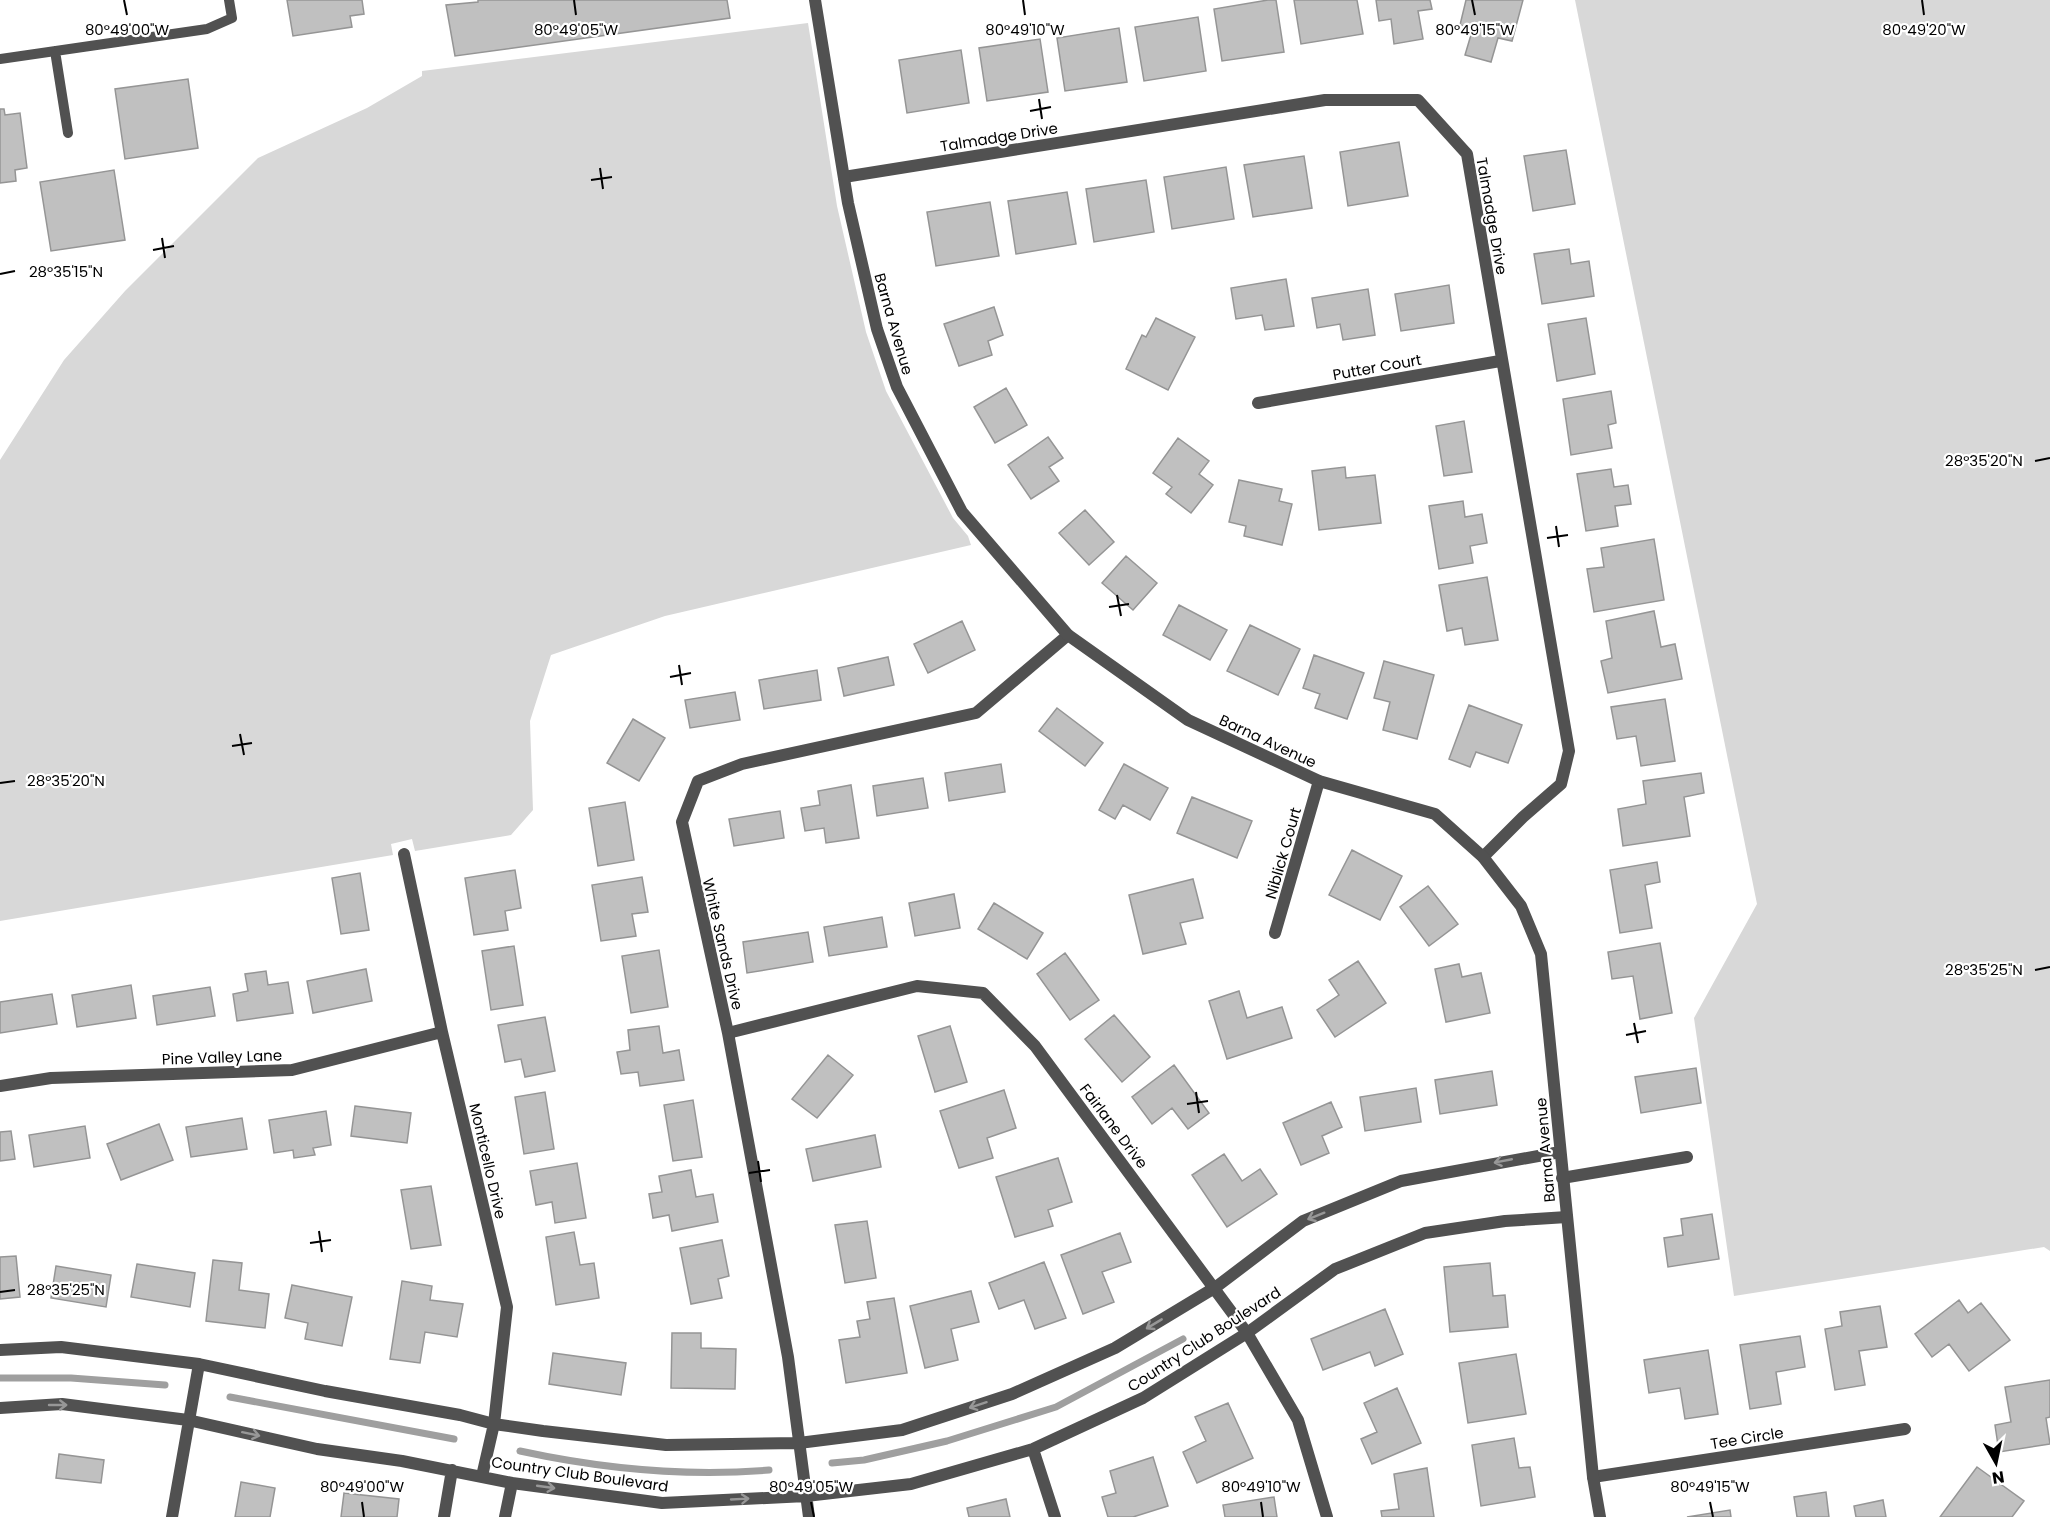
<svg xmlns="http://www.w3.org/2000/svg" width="2050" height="1517" viewBox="0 0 2050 1517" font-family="Poppins,sans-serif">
	<rect width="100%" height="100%" fill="#fff"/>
	<path fill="#d8d8d8" d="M1575 0H2050V1251L2044 1247 1734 1296 1694 1018 1757 904Z
		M808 23 837 206 866 332 886 391 953 518 968 536 971 545 665 616 551 655 530 721 533 810 511 835 415 851 412 839 391 844 393 855 0 921V460L64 360 125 291 258 158 367 108 422 76V71Z"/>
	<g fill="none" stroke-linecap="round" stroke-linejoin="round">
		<path stroke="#9f9f9f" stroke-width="7" d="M0 1378H71L165 1385
			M230 1397 454 1439
			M520 1451C603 1469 684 1477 769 1470
			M832 1463 864 1460 947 1441 1056 1407 1183 1339"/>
	</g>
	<path fill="#c0c0c0" stroke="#959595" stroke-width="1.5" d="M287 0H362L364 14 350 16 352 27 293 36Z
		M478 0H727L730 18 455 56 446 5 478 2Z
		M1268 0H1276L1284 52 1222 61 1214 9Z
		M1294 0H1357L1363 34 1301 44Z
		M1376 0H1430L1432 9 1418 11 1423 39 1394 44 1391 19 1379 21Z
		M1466 0H1523L1512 41 1498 38 1491 62 1465 55 1473 28 1460 25Z
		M1198 17 1206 71 1144 81 1135 27Z
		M1119 28 1127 82 1065 91 1057 38Z
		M1040 39 1048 92 987 101 979 48Z
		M961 50 969 103 907 113 899 60Z
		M188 79 198 148 125 159 115 89Z
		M0 109H4L5 115 20 113 27 168 15 170 16 181 0 183Z
		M1399 142 1408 196 1348 206 1340 152Z
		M1566 150 1575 204 1533 211 1524 156Z
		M1304 156 1312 208 1253 217 1244 165Z
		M1226 167 1234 219 1172 229 1164 177Z
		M114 170 125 240 51 251 40 182Z
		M1146 180 1154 232 1094 242 1086 189Z
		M1067 192 1076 244 1016 254 1008 201Z
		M990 202 999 256 936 266 927 212Z
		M1569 249 1571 264 1589 261 1594 296 1542 304 1534 254Z
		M1286 279 1294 326 1265 330 1262 315 1236 319 1231 288Z
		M1449 285 1454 323 1401 331 1395 294Z
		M1368 289 1375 335 1343 340 1340 324 1317 328 1312 298Z
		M994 307 1003 335 988 341 992 355 959 366 944 324Z
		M1156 318 1195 337 1168 390 1126 369 1142 335 1146 337Z
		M1586 318 1595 374 1557 381 1548 324Z
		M1006 388 1027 425 995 443 974 407Z
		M1611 391 1616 423 1608 425 1612 448 1571 455 1563 399Z
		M1464 421 1472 472 1444 476 1436 426Z
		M1048 437 1063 458 1049 467 1059 481 1031 499 1008 465Z
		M1178 438 1209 461 1199 474 1213 485 1191 513 1166 494 1172 487 1153 473Z
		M1345 467 1346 478 1375 475 1381 523 1319 530 1312 471Z
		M1611 469 1614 487 1628 485 1631 504 1615 506 1618 526 1586 531 1577 474Z
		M1239 480 1282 489 1279 501 1292 504 1282 545 1244 536 1246 526 1229 522Z
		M1463 501 1465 517 1482 514 1487 543 1470 546 1473 563 1439 569 1429 506Z
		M1085 510 1114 542 1089 565 1059 533Z
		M1654 539 1664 600 1594 612 1587 569 1604 567 1601 548Z
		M1126 556 1157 583 1133 610 1102 583Z
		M1487 577 1498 640 1465 645 1462 628 1447 631 1439 585Z
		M1179 605 1227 630 1210 660 1163 635Z
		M1654 611 1661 647 1675 644 1682 679 1608 693 1601 661 1612 658 1606 621Z
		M962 621 975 650 928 673 914 644Z
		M1250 625 1300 649 1278 695 1227 671Z
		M1314 655 1364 673 1347 719 1315 708 1320 694 1303 688Z
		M888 657 894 685 844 696 838 668Z
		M1384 661 1434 675 1417 739 1383 730 1390 702 1374 698Z
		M817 670 821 700 764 709 759 680Z
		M735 692 740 720 690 728 685 700Z
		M1665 699 1675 761 1641 766 1636 736 1617 739 1611 707Z
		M1469 705 1522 725 1508 763 1476 752 1470 767 1449 759Z
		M1057 708 1103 743 1085 766 1039 731Z
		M633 719 665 738 639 781 607 763Z
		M1001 764 1005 792 949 801 945 773Z
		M1124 764 1168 788 1150 820 1123 805 1115 819 1099 810Z
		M1701 773 1704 793 1684 797 1690 836 1623 846 1618 809 1646 804 1643 781Z
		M923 778 928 808 877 816 873 786Z
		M851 785 859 838 826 843 824 828 805 831 801 808 820 805 818 791Z
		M1192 797 1252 821 1237 858 1177 833Z
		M625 802 634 860 598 866 589 808Z
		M780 811 784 838 734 846 729 819Z
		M1352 850 1402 876 1380 920 1329 895Z
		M1657 862 1660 882 1645 885 1652 928 1620 933 1610 870Z
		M515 870 521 908 505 911 508 930 474 935 465 878Z
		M360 873 369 930 341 934 332 878Z
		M642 877 648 912 632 914 636 936 601 941 592 885Z
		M1193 879 1203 918 1180 923 1186 944 1143 954 1129 895Z
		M1428 886 1458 924 1429 946 1400 907Z
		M954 894 960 928 915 936 909 903Z
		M994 903 1043 933 1027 959 978 929Z
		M882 917 887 947 829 956 824 927Z
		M808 932 813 962 747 973 743 942Z
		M1660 943 1672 1013 1640 1019 1633 976 1612 979 1608 952Z
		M514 946 523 1005 491 1010 482 951Z
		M659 950 668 1007 631 1013 622 956Z
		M1065 953 1099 1000 1070 1020 1037 974Z
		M1358 961 1386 1003 1335 1037 1317 1010 1339 995 1329 980Z
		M1459 964 1462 977 1481 973 1490 1013 1446 1022 1435 969Z
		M366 969 372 1001 313 1013 307 981Z
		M266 971 268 985 288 982 293 1013 237 1021 233 994 248 991 245 974Z
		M131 985 136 1018 77 1027 72 995Z
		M210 987 215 1016 157 1025 153 996Z
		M1239 991 1247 1018 1282 1007 1292 1038 1227 1059 1209 1001Z
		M52 994 57 1024 0 1033V1002Z
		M1114 1015 1150 1057 1122 1082 1085 1039Z
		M545 1017 555 1071 525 1077 521 1059 505 1062 498 1025Z
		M659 1026 663 1053 679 1050 684 1080 640 1086 638 1072 621 1074 617 1052 630 1050 628 1030Z
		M950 1026 967 1082 935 1092 918 1036Z
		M828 1055 853 1075 817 1118 792 1099Z
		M1174 1065 1209 1113 1188 1129 1172 1108 1152 1124 1132 1097Z
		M1696 1068 1701 1103 1641 1113 1635 1077Z
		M1492 1071 1497 1105 1440 1114 1435 1080Z
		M1416 1088 1421 1122 1365 1131 1360 1097Z
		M1004 1090 1016 1128 987 1138 993 1158 959 1168 940 1111Z
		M545 1092 554 1149 524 1154 515 1097Z
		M693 1100 702 1157 673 1161 664 1105Z
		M1331 1102 1342 1127 1322 1136 1329 1153 1301 1165 1283 1123Z
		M355 1106 411 1113 407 1143 351 1136Z
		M326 1111 331 1145 313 1148 315 1155 294 1158 293 1150 274 1153 269 1120Z
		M242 1118 247 1149 191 1157 186 1127Z
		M159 1124 173 1160 121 1180 107 1144Z
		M85 1126 90 1158 34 1167 29 1135Z
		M11 1131 15 1159 0 1161V1132Z
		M875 1135 881 1167 813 1181 806 1149Z
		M1224 1154 1242 1181 1260 1169 1277 1194 1227 1227 1192 1175Z
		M1058 1158 1072 1202 1048 1210 1053 1226 1015 1237 996 1177Z
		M577 1163 586 1218 555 1223 552 1202 536 1205 530 1171Z
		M691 1170 696 1197 713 1194 718 1222 672 1231 669 1215 653 1218 649 1194 662 1192 659 1176Z
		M431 1186 441 1245 411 1249 401 1190Z
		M1712 1214 1719 1259 1668 1267 1664 1238 1683 1235 1681 1219Z
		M867 1221 876 1278 845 1283 835 1225Z
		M574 1232 580 1265 594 1263 599 1298 556 1305 546 1237Z
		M1120 1233 1131 1262 1102 1272 1114 1302 1083 1314 1061 1255Z
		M722 1240 729 1276 718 1279 722 1298 691 1304 680 1248Z
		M16 1256 20 1297 0 1299V1257Z
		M213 1260 242 1263 239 1290 269 1294 265 1328 206 1321Z
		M1044 1262 1066 1318 1035 1329 1024 1300 999 1309 989 1283Z
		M1490 1263 1493 1296 1505 1295 1508 1327 1450 1332 1444 1267Z
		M137 1264 195 1273 190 1307 131 1297Z
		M56 1266 111 1275 106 1307 51 1298Z
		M402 1281 432 1286 430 1300 463 1304 457 1337 425 1332 420 1363 390 1359Z
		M292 1285 352 1297 342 1346 305 1339 308 1323 285 1318Z
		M971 1291 979 1322 951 1329 958 1360 925 1368 910 1306Z
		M894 1298 907 1373 846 1383 839 1340 860 1337 857 1321 870 1319 867 1302Z
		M1959 1300 1968 1313 1981 1303 2010 1340 1969 1371 1949 1344 1932 1357 1915 1334Z
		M1880 1306 1887 1347 1859 1351 1865 1385 1835 1390 1825 1329 1842 1326 1840 1312Z
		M1385 1309 1403 1354 1375 1366 1370 1352 1323 1370 1311 1339Z
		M672 1333H701V1348L736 1349 735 1389 671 1388Z
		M1800 1336 1805 1367 1776 1372 1781 1404 1750 1409 1740 1345Z
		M1708 1350 1718 1414 1685 1419 1680 1388 1649 1393 1644 1360Z
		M553 1353 626 1363 621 1395 549 1384Z
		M1516 1354 1526 1414 1468 1423 1459 1363Z
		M2050 1380V1417L2046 1418 2050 1444 1999 1452 1995 1425 2011 1422 2005 1387Z
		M1397 1388 1421 1443 1372 1464 1361 1439 1377 1432 1364 1403Z
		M1228 1403 1253 1458 1197 1483 1183 1452 1206 1441 1195 1417Z
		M1514 1438 1519 1468 1530 1467 1535 1497 1481 1506 1472 1445Z
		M59 1454 104 1460 101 1483 56 1478Z
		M1153 1457 1168 1506 1133 1517H1108L1102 1497 1116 1493 1110 1471Z
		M1977 1467 2024 1501 2012 1517H1940Z
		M1427 1468 1434 1517H1382L1381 1511 1399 1509 1394 1474Z
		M241 1482 275 1488 270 1517H235Z
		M1826 1492 1829 1517H1797L1794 1497Z
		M344 1493 399 1499 397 1517H341Z
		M1274 1497 1277 1517H1225L1223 1505Z
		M1006 1499 1010 1517H969L967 1508Z
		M1883 1500 1886 1517H1856L1854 1506Z
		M1730 1510 1731 1517H1687Z"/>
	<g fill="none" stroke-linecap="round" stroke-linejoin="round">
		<path stroke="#515151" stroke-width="10" d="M55 51 68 133
			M0 59 207 29 232 18 229 0"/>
		<path stroke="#515151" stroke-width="12" d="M844 177 1325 100H1418L1467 154 1569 751 1561 784 1523 817 1483 857
			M1258 403 1500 361
			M404 854 442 1032 507 1307 494 1424 482 1476
			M1275 933 1319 781
			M728 1033 917 986 983 993 1035 1046 1247 1333 1298 1420 1327 1517
			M0 1086 51 1078 292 1070 442 1032
			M1562 1178 1687 1157
			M0 1350 61 1347 199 1364 325 1391 460 1415 494 1424 543 1431 666 1445 799 1443 902 1430 1012 1394 1115 1348 1216 1287 1303 1221 1401 1181 1560 1152
			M0 1408 62 1404 188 1420 317 1449 402 1461 512 1483 662 1503 806 1496 911 1484 1033 1449 1143 1398 1247 1333 1335 1269 1425 1233 1505 1221 1567 1217
			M1033 1449 1055 1517
			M1593 1477 1905 1429
			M172 1517 199 1364
			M444 1517 452 1470
			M505 1517 512 1483
			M809 1517 788 1357 728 1033 682 822 698 781 742 764 976 713 1068 635"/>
		<path stroke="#515151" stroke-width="12" d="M815 0 848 203 877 329 897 387 962 512 1068 635 1188 720 1319 781 1435 814 1483 857 1521 906 1541 954 1593 1477 1600 1517"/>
	</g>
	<defs><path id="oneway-shaft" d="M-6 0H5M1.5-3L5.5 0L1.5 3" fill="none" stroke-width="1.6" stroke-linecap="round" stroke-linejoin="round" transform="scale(1.5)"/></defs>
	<g stroke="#979797">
		<use href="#oneway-shaft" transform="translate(1503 1161) rotate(169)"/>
		<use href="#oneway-shaft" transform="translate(1316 1216) rotate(158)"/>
		<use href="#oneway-shaft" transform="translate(1154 1324) rotate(149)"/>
		<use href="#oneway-shaft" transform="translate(58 1405)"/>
		<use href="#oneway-shaft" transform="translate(978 1405) rotate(162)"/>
		<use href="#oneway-shaft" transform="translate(251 1434) rotate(12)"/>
		<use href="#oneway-shaft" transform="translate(546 1487) rotate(8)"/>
		<use href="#oneway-shaft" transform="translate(740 1499) rotate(-3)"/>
	</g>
	<path fill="none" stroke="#000" stroke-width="2" d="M124 0 127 15M574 0 576 15M1023 0 1025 15M1472 0 1475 15M1922 0 1924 15M1039 99 1042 119M1030 111 1051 107M600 168 603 189M591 180 612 177M162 238 165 258M153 250 174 246M0 274 15 271M2035 461 2050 458M1556 526 1559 547M1547 538 1568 535M1117 595 1121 616M1109 607 1129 604M679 665 682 685M670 677 691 673M240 734 244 755M232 746 252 743M0 783 15 781M2035 970 2050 967M1634 1023 1638 1043M1626 1035 1646 1031M1196 1092 1199 1113M1187 1104 1208 1101M758 1161 761 1182M749 1173 770 1170M319 1231 322 1252M310 1243 331 1240M0 1292 15 1290M362 1502 364 1517M811 1502 814 1517M1261 1502 1263 1517M1710 1502 1713 1517"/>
	<g text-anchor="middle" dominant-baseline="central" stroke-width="4.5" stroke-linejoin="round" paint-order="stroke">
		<g font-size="15" fill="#000" stroke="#fff">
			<text transform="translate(999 137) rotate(-9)">Talmadge Drive</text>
			<text transform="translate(1492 216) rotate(80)">Talmadge Drive</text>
			<text transform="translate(894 324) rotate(74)">Barna Avenue</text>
			<text transform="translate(1377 367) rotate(-10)">Putter Court</text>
			<text transform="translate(1268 741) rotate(25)">Barna Avenue</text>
			<text transform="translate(1283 853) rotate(-74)">Niblick Court</text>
			<text transform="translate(723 944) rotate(77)">White Sands Drive</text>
			<text transform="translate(222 1057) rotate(-2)">Pine Valley Lane</text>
			<text transform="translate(1114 1126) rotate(53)">Fairlane Drive</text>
			<text transform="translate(1545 1150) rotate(-95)">Barna Avenue</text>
			<text transform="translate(488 1161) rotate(77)">Monticello Drive</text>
			<text transform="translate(1204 1339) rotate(-33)">Country Club Boulevard</text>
			<text transform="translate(1747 1438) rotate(-9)">Tee Circle</text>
			<text transform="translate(580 1474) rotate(8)">Country Club Boulevard</text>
		</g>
	</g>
	<g font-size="15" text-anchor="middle" fill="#000" stroke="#fff" stroke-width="4.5" stroke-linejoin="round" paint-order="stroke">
		<text x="1924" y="35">80°49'20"W</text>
		<text x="127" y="35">80°49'00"W</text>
		<text x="576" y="35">80°49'05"W</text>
		<text x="1025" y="35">80°49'10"W</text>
		<text x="1475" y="35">80°49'15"W</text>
		<text x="66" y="277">28°35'15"N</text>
		<text x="1984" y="466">28°35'20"N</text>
		<text x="66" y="786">28°35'20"N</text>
		<text x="1984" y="975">28°35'25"N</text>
		<text x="66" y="1295">28°35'25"N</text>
		<text x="362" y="1492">80°49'00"W</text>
		<text x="811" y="1492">80°49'05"W</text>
		<text x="1261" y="1492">80°49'10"W</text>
		<text x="1710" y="1492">80°49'15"W</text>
	</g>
	<g transform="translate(1996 1463) rotate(171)" stroke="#ffffff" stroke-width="4.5" paint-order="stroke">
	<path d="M0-4.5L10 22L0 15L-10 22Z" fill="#000000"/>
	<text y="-9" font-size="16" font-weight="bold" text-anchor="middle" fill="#000000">N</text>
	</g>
</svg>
